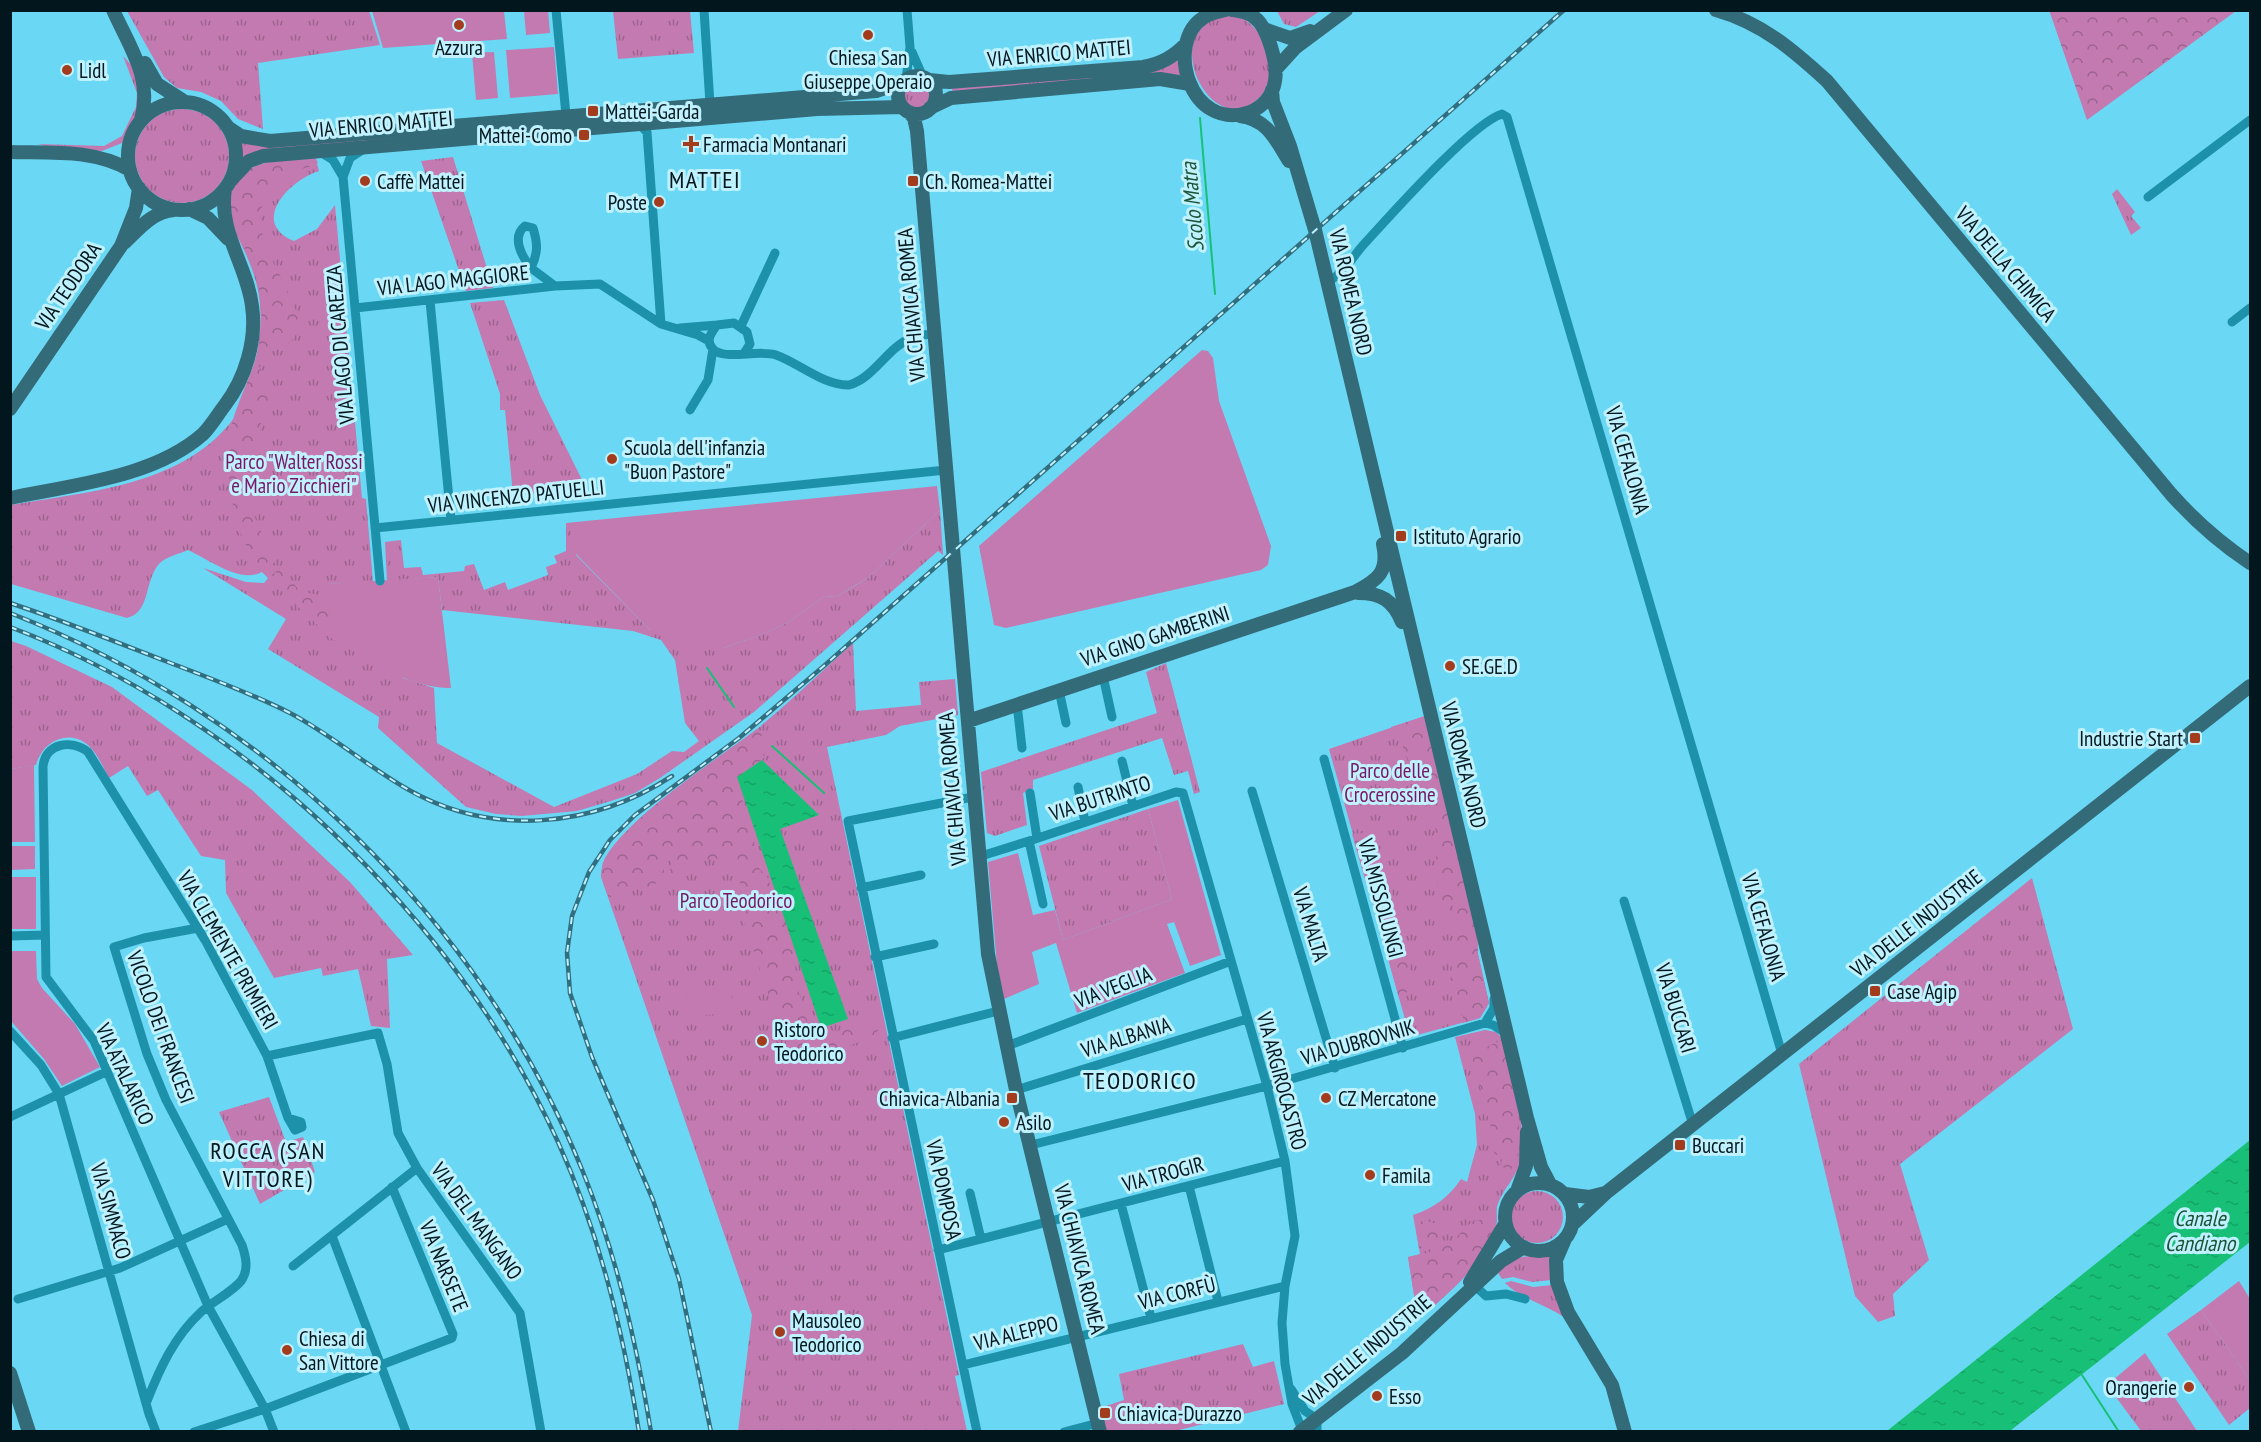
<svg xmlns="http://www.w3.org/2000/svg" width="2261" height="1442" viewBox="0 0 2261 1442" font-family="'PT Sans Narrow',sans-serif">
	<defs>
		<pattern id="grass-tufts" width="24" height="20" patternUnits="userSpaceOnUse" patternTransform="scale(1.5)"><rect width="24" height="20" fill="#c37ab0"/><path d="M3 7l-1-3M5 7V3M7 7l1-3M15 17l-1-3M17 17v-4M19 17l1-3" fill="none" stroke="#9c638f"/></pattern>
		<pattern id="forest-crowns" width="20" height="18" patternUnits="userSpaceOnUse" patternTransform="scale(1.5)"><rect width="20" height="18" fill="#c37ab0"/><path d="M2 6a3 3 0 1 1 6 0M12 15a3 3 0 1 1 6 0" fill="none" stroke="#9c638f"/></pattern>
		<pattern id="water-ripples" width="26" height="14" patternUnits="userSpaceOnUse" patternTransform="scale(1.5)"><rect width="26" height="14" fill="#17c076"/><path d="M2 4q2-2 4 0t4 0M15 11q2-2 4 0t4 0" fill="none" stroke="#14a466"/></pattern>
	</defs>
	<rect width="100%" height="100%" fill="#6ad8f4"/>
	<path fill="url(#grass-tufts)" d="M127 11H369L380 45 258 63 263 129 238 119 221 101 201 92 177 88 164 77Z
		M613 11H690L694 53 618 59Z
		M1277 11V10L1320 11 1296 27 1284 24Z
		M1235 15C1265 24 1284 74 1259 98 1209 147 1150 18 1235 15Z
		M1180 52 1185 75H1152L953 92 951 87 1147 70Z
		M123 56 138 72V116L122 143 102 151 57 149 38 144 104 146 122 136 136 107 137 93Z
		M904 95a13 13 0 1 1 26 0a13 13 0 1 1-26 0Z
		M135 156a47 47 0 1 1 94 0a47 47 0 1 1-94 0Z
		M623 115V121L251 153 239 160V139L255 145H267Z
		M315 157 319 171C289 180 249 223 294 241L317 229 335 205 362 498 366 499 373 582 328 584 403 678 434 688 437 743 554 807 637 774 672 751 684 752 699 741 685 723 675 660 661 640 633 631 442 610 438 577 387 581 385 542 401 540 404 568 421 567 423 575 464 571 465 566 474 564 484 590 505 582 508 590 548 575 546 567 557 563 554 556 566 551V523L576 522V555L650 630 723 648 758 636 787 623 825 596 836 597 868 578 940 510 943 555 938 551 754 712 660 778 635 793 611 801 577 811 522 816 496 814 466 807 378 728 379 717 268 649 286 619 203 568 246 582 264 583 268 578 262 572C240 584 208 559 188 550 179 554 165 557 159 564 144 581 151 612 127 618L11 584V505C85 492 180 486 231 422 241 410 253 375 256 359 266 306 260 280 235 232L259 166Z
		M453 157 493 288 466 291 421 161Z
		M2117 189 2135 212 2131 216 2141 228 2131 235 2112 194Z
		M504 300 540 395 587 490 513 495 505 410H500V394L470 303Z
		M11 641 26 646 112 687 252 790 350 882 413 955 387 959 390 1028 371 1026 358 969 323 976 321 968 274 978 226 893 225 860 201 856 158 790 147 796 128 766 109 778C103 767 97 753 88 745 68 728 42 742 36 765L11 769Z
		M853 643 856 711 921 705 919 682 955 679 958 715 900 726 886 735 827 747 959 1375 955 1376 967 1431H738L752 1315 601 877C602 829 720 760 757 729 790 702 821 672 853 643Z
		M1166 663 1200 792 1194 794 1188 771 1174 775 1162 738 1033 780V789L1023 793 1027 825 995 836 987 833 981 772 1157 713 1146 672Z
		M1425 716 1477 931 1478 954 1489 1003 1480 1018 1410 1037 1329 749Z
		M1148 809 1172 899 1063 940 1039 846Z
		M2032 878 2073 1029 1900 1164 1929 1260 1893 1294 1895 1316 1878 1322 1855 1296 1799 1064Z
		M1485 1030 1496 1032 1504 1040C1511 1076 1527 1120 1521 1158 1518 1177 1502 1189 1497 1207 1496 1213 1498 1220 1496 1225 1484 1266 1448 1293 1418 1320L1408 1257 1420 1254 1413 1215C1434 1208 1449 1197 1461 1179L1467 1182 1477 1145 1475 1114 1455 1037Z
		M269 1097 286 1142 303 1137 315 1172 260 1204 219 1112Z
		M1511 1217a26 26 0 1 1 52 0a26 26 0 1 1-52 0Z
		M1555 1252 1552 1280 1532 1282 1513 1277 1502 1279 1498 1273C1510 1251 1535 1259 1555 1252Z
		M1511 1281 1533 1287 1552 1285 1568 1320C1549 1305 1522 1300 1505 1283Z
		M2201 1310 2250 1380V1408L2229 1425 2167 1334Z
		M1243 1344 1253 1367 1274 1361 1284 1404 1171 1432 1106 1431 1100 1408 1124 1400 1119 1374Z
		M2145 1353 2197 1431H2141L2107 1385Z"/>
	<path fill="url(#forest-crowns)" d="M2049 10H2236V11L2087 120Z
		M315 157 318 163C307 168 293 171 284 178 212 228 331 309 289 343 282 349 268 352 260 356L259 366 276 397 264 409 256 410 254 416 261 421C261 439 253 454 249 471 243 502 263 535 276 561L263 572C233 539 220 462 233 420 242 389 259 363 261 329 263 307 259 284 251 263 241 237 220 215 233 186 246 158 290 159 315 157Z
		M282 567 300 592 328 596 331 638 268 578Z
		M1425 716 1477 931 1478 954 1489 1003 1480 1018 1463 1023V1016C1440 997 1455 956 1458 931 1459 916 1454 911 1461 894L1455 892 1448 914 1444 916C1431 880 1441 840 1431 803 1425 783 1403 758 1402 741L1395 737 1391 727Z
		M757 729 763 734 753 746 765 757 735 780 753 831 757 866 768 878 795 959 796 983 813 1040 875 1021 879 1035 797 1064 779 1027 744 922 737 853H730L722 859C707 857 696 862 681 867L678 874 670 873 671 860 665 859 663 880 648 887H625L609 898C605 888 600 877 602 867 608 831 725 753 757 729Z
		M1364 833 1378 848 1380 858 1376 866 1375 875 1366 883 1352 834Z
		M1391 935C1402 951 1427 983 1399 998L1382 936Z
		M1504 1040C1510 1070 1525 1128 1518 1157 1516 1163 1511 1169 1508 1174L1501 1164 1503 1154 1495 1155 1491 1143 1493 1135 1471 1054C1484 1050 1491 1043 1504 1040Z
		M1487 1219 1496 1224C1474 1270 1455 1287 1418 1320L1408 1257C1440 1251 1451 1245 1472 1221Z
		M1427 1221 1445 1227 1434 1244 1419 1249 1415 1222Z"/>
	<path fill="#c37ab0" d="M372 11H504L507 39 383 48Z
		M524 11H548L550 33 526 35Z
		M554 47 558 94 510 98 506 50Z
		M494 52 498 98 476 100 472 53Z
		M1202 350 1208 351 1213 358 1219 401 1271 546 1268 565 1261 570 1006 628 994 625 979 546Z
		M937 486 940 510 868 578 854 586 836 597 825 596 787 623 758 636 723 648 694 652 650 630 576 554V522Z
		M438 577 451 688C407 688 368 659 331 638L327 584Z
		M34 765 35 842H11V769Z
		M1178 800 1221 955 1190 966 1174 922 1167 924 1185 973 1077 1013 1056 943 1032 952 1039 984 1004 999 997 965 988 862 1018 853 1033 915 1055 910 1063 940 1172 899 1148 809Z
		M11 846H35V869L11 870Z
		M11 877H36V929H11Z
		M10 951H36L37 979 42 988 75 1024 100 1067 62 1086 44 1059 11 1021Z
		M731 988 733 1012 689 1017 686 993Z
		M2239 1281 2250 1299V1380L2201 1310Z"/>
	<path fill="url(#water-ripples)" d="M762 760 819 815 780 829 848 1019 821 1028 737 777Z
		M2250 1140V1242L2010 1431H1887Z"/>
	<g fill="none" stroke-linecap="round" stroke-linejoin="round">
		<path stroke="#17c076" stroke-width="2" d="M1200 118 1215 294
			M707 668 734 707
			M772 746 824 793
			M2082 1375 2119 1432"/>
		<path stroke="#1e91aa" stroke-width="9" d="M556 10 566 115
			M704 10 710 104
			M912 52 923 77
			M906 80 910 47 907 10
			M639 124 647 132 661 324
			M364 149 350 158 343 177 380 581
			M320 152 333 160 343 177
			M2148 197 2250 120
			M531 268C522 257 511 237 525 226L533 228C538 244 538 253 531 268L555 286
			M1328 282C1349 269 1350 259 1365 243 1390 216 1472 123 1502 114L1507 117 1782 1054
			M430 301 451 520
			M355 308 555 286 600 284 661 324 698 335 709 341
			M2232 322 2250 308
			M741 326 775 253
			M680 328 717 325
			M745 352 750 344 747 332 734 323 717 325C711 333 705 341 713 349 724 361 758 349 776 355 799 363 824 386 849 385 874 378 887 348 911 338 918 334 927 335 935 334
			M690 410 708 380 713 349
			M375 528 946 470
			M1103 676 1112 717
			M1059 690 1066 723
			M1017 704 1022 748
			M1324 759 1403 1048
			M1122 761 1133 806
			M1078 787 1085 822
			M1252 791 1335 1068
			M1030 793 1037 838
			M973 797 848 821 977 1432
			M978 857 1029 841
			M861 888 921 875
			M1624 901 1693 1125
			M1043 904 1029 841 1176 792 1183 793 1267 1086 1285 1161 1295 1236 1285 1286 1282 1323 1285 1364 1292 1404 1302 1430
			M10 936 45 935
			M875 957 934 944
			M1485 1023 1494 1008V999
			M10 1031 41 1065 59 1094 149 1414 156 1432
			M892 1038 998 1011
			M1007 1046 1231 961
			M267 1056 378 1033 387 1064 398 1133 417 1168 520 1313 541 1432
			M1016 1090 1247 1019
			M10 1117 108 1071
			M1031 1145 1267 1086 1485 1023 1493 1025 1507 1034
			M1189 1186 1218 1301
			M970 1193 981 1239
			M1121 1204 1151 1318
			M332 1236 406 1432
			M938 1250 1285 1161
			M293 1266 417 1168
			M1474 1281V1285L1486 1296 1506 1294 1525 1299
			M18 1299 120 1268 228 1219
			M963 1365 1285 1286
			M1291 1389 1305 1411 1317 1419V1432
			M147 1401C160 1368 174 1337 201 1312 213 1301 231 1293 241 1281 249 1270 246 1257 242 1245L166 1100 147 1054 114 947 144 938 198 928
			M194 1432 265 1409 452 1338 453 1334 392 1187
			M274 1432 265 1409 208 1306 94 1041 46 977 43 767C45 743 71 739 88 752L205 940 267 1056 288 1118 295 1130 302 1127 301 1122 288 1118
			M1064 1432 1098 1423"/>
		<path stroke="#346b79" stroke-width="14" d="M113 10C130 48 153 78 141 120
			M1225 10C1218 12 1210 13 1203 18 1165 42 1189 133 1250 112 1263 107 1273 95 1275 81 1278 64 1268 27 1254 17 1248 12 1239 11 1232 10
			M1716 10C1762 23 1793 50 1827 81L2171 494C2195 521 2220 543 2250 563
			M1264 29 1290 38 1310 31
			M145 63 157 84 185 102
			M1275 70 1295 48 1346 10
			M898 95a19 19 0 1 1 38 0a19 19 0 1 1-38 0Z
			M929 80 949 82 1143 67C1161 64 1173 57 1186 44
			M1272 90 1273 102 1290 146 1315 230 1527 1118 1541 1167 1550 1184
			M128 156a54 54 0 1 1 108 0a54 54 0 1 1-108 0Z
			M930 108 951 98 1160 79 1190 84
			M909 112 914 118 917 131 988 954 1016 1090 1100 1432
			M1240 116C1267 119 1276 140 1289 161
			M229 128 241 136 270 141 876 91 903 82
			M10 152C51 153 94 149 130 170
			M231 180 249 161 263 156 817 109 902 107
			M189 209 208 218 228 239
			M124 243C140 228 152 212 174 210
			M10 409 121 246 136 208 139 188
			M10 498C72 485 155 477 203 434 211 426 218 414 225 405 245 379 257 340 252 306 247 265 218 232 225 189
			M1358 593C1381 593 1393 600 1402 622
			M968 721 1355 592C1378 580 1389 572 1383 544
			M1505 1217a34 34 0 1 1 68 0a34 34 0 1 1-68 0Z
			M1517 1191 1526 1166 1527 1132
			M1565 1194 1589 1197 1605 1193
			M1572 1225 1607 1192 2250 686
			M1565 1239 1556 1260 1557 1282 1568 1312 1612 1385 1625 1432
			M1470 1282 1505 1224
			M10 1373 29 1432
			M1300 1432 1402 1353 1501 1261 1524 1247"/>
		<g stroke="#316f80" stroke-width="4.5">
			<path id="rail" d="M10 603C64 621 116 642 168 662 209 678 251 693 290 713 332 735 368 767 409 790 492 837 593 828 672 776
				M10 613C264 712 481 918 583 1172 617 1256 636 1342 651 1432
				M10 627C243 715 455 916 558 1142 600 1235 623 1331 639 1432
				M711 1432 679 1279 653 1200 592 1057 570 993 567 953 572 916 589 872 610 840 635 815 739 738 825 665 1564 10"/>
		</g>
		<use href="#rail" stroke="#bff1fe" stroke-width="2" stroke-dasharray="7" stroke-linecap="butt"/>
	</g>
	<g fill="#a33c1c" stroke="#bff1fe" stroke-width="2">
		<circle cx="459" cy="25" r="6"/>
		<circle cx="868" cy="35" r="6"/>
		<circle cx="67" cy="70" r="6"/>
		<rect x="587" y="105" width="12" height="12" rx="3"/>
		<rect x="578" y="129" width="12" height="12" rx="3"/>
		<path d="M688 135h6v6h6v6h-6v6h-6v-6h-6v-6h6z"/>
		<circle cx="365" cy="181" r="6"/>
		<rect x="907" y="175" width="12" height="12" rx="3"/>
		<circle cx="659" cy="202" r="6"/>
		<circle cx="612" cy="459" r="6"/>
		<rect x="1395" y="530" width="12" height="12" rx="3"/>
		<circle cx="1450" cy="666" r="6"/>
		<rect x="2189" y="732" width="12" height="12" rx="3"/>
		<rect x="1869" y="985" width="12" height="12" rx="3"/>
		<circle cx="762" cy="1041" r="6"/>
		<rect x="1006" y="1092" width="12" height="12" rx="3"/>
		<circle cx="1326" cy="1098" r="6"/>
		<circle cx="1004" cy="1122" r="6"/>
		<rect x="1674" y="1139" width="12" height="12" rx="3"/>
		<circle cx="1370" cy="1175" r="6"/>
		<circle cx="780" cy="1332" r="6"/>
		<circle cx="287" cy="1350" r="6"/>
		<circle cx="2189" cy="1387" r="6"/>
		<circle cx="1377" cy="1396" r="6"/>
		<rect x="1099" y="1407" width="12" height="12" rx="3"/>
	</g>
	<g text-anchor="middle" dominant-baseline="central" stroke-width="6" stroke-linejoin="round" paint-order="stroke">
		<g font-size="21" fill="#01171d" stroke="#bff1fe" text-anchor="start">
			<text x="459" y="47" text-anchor="middle">Azzura</text>
			<text x="868" y="57" text-anchor="middle">Chiesa San<tspan x="868" dy="24">Giuseppe Operaio</tspan></text>
			<text x="79" y="70">Lidl</text>
			<text x="605" y="111">Mattei-Garda</text>
			<text x="572" y="135" text-anchor="end">Mattei-Como</text>
			<text x="703" y="144">Farmacia Montanari</text>
			<text x="377" y="181">Caffè Mattei</text>
			<text x="925" y="181">Ch. Romea-Mattei</text>
			<text x="647" y="202" text-anchor="end">Poste</text>
			<text x="624" y="447">Scuola dell'infanzia<tspan x="624" dy="24">"Buon Pastore"</tspan></text>
			<text x="1413" y="536">Istituto Agrario</text>
			<text x="1462" y="666">SE.GE.D</text>
			<text x="2183" y="738" text-anchor="end">Industrie Start</text>
			<text x="1887" y="991">Case Agip</text>
			<text x="774" y="1029">Ristoro<tspan x="774" dy="24">Teodorico</tspan></text>
			<text x="1000" y="1098" text-anchor="end">Chiavica-Albania</text>
			<text x="1338" y="1098">CZ Mercatone</text>
			<text x="1016" y="1122">Asilo</text>
			<text x="1692" y="1145">Buccari</text>
			<text x="1382" y="1175">Famila</text>
			<text x="792" y="1320">Mausoleo<tspan x="792" dy="24">Teodorico</tspan></text>
			<text x="299" y="1338">Chiesa di<tspan x="299" dy="24">San Vittore</tspan></text>
			<text x="2177" y="1387" text-anchor="end">Orangerie</text>
			<text x="1389" y="1396">Esso</text>
			<text x="1117" y="1413">Chiavica-Durazzo</text>
		</g>
		<g font-size="21" fill="#01171d" stroke="#bff1fe">
			<text transform="translate(1059 53) rotate(-5)">VIA ENRICO MATTEI</text>
			<text transform="translate(381 124) rotate(-5)">VIA ENRICO MATTEI</text>
			<text transform="translate(2006 264) rotate(50)">VIA DELLA CHIMICA</text>
			<text transform="translate(453 280) rotate(-6)">VIA LAGO MAGGIORE</text>
			<text transform="translate(68 286) rotate(-56)">VIA TEODORA</text>
			<text transform="translate(1351 292) rotate(77)">VIA ROMEA NORD</text>
			<text transform="translate(911 305) rotate(-95)">VIA CHIAVICA ROMEA</text>
			<text transform="translate(340 345) rotate(-95)">VIA LAGO DI CAREZZA</text>
			<text transform="translate(1628 460) rotate(74)">VIA CEFALONIA</text>
			<text transform="translate(516 496) rotate(-6)">VIA VINCENZO PATUELLI</text>
			<text transform="translate(1155 636) rotate(-18)">VIA GINO GAMBERINI</text>
			<text transform="translate(1464 765) rotate(76)">VIA ROMEA NORD</text>
			<text transform="translate(952 789) rotate(-95)">VIA CHIAVICA ROMEA</text>
			<text transform="translate(1100 798) rotate(-18)">VIA BUTRINTO</text>
			<text transform="translate(1381 898) rotate(75)">VIA MISSOLUNGI</text>
			<text transform="translate(1916 923) rotate(-38)">VIA DELLE INDUSTRIE</text>
			<text transform="translate(1311 924) rotate(73)">VIA MALTA</text>
			<text transform="translate(1764 927) rotate(74)">VIA CEFALONIA</text>
			<text transform="translate(228 950) rotate(60)">VIA CLEMENTE PRIMIERI</text>
			<text transform="translate(1113 987) rotate(-21)">VIA VEGLIA</text>
			<text transform="translate(1676 1008) rotate(73)">VIA BUCCARI</text>
			<text transform="translate(161 1027) rotate(70)">VICOLO DEI FRANCESI</text>
			<text transform="translate(1126 1037) rotate(-17)">VIA ALBANIA</text>
			<text transform="translate(1358 1042) rotate(-16)">VIA DUBROVNIK</text>
			<text transform="translate(125 1074) rotate(65)">VIA ATALARICO</text>
			<text transform="translate(1282 1081) rotate(75)">VIA ARGIROCASTRO</text>
			<text transform="translate(1163 1174) rotate(-15)">VIA TROGIR</text>
			<text transform="translate(944 1190) rotate(78)">VIA POMPOSA</text>
			<text transform="translate(111 1211) rotate(74)">VIA SIMMACO</text>
			<text transform="translate(477 1221) rotate(54)">VIA DEL MANGANO</text>
			<text transform="translate(1080 1259) rotate(76)">VIA CHIAVICA ROMEA</text>
			<text transform="translate(444 1266) rotate(68)">VIA NARSETE</text>
			<text transform="translate(1177 1293) rotate(-14)">VIA CORFÙ</text>
			<text transform="translate(1016 1333) rotate(-14)">VIA ALEPPO</text>
			<text transform="translate(1367 1350) rotate(-40)">VIA DELLE INDUSTRIE</text>
		</g>
		<g font-size="21" fill="#781666" stroke="#bff1fe">
			<text x="294" y="461">Parco "Walter Rossi<tspan x="294" dy="24">e Mario Zicchieri"</tspan></text>
			<text x="1390" y="770">Parco delle<tspan x="1390" dy="24">Crocerossine</tspan></text>
			<text x="736" y="900">Parco Teodorico</text>
		</g>
		<g font-size="22" font-style="italic" fill="#1b5436" stroke="#bff1fe">
			<text transform="translate(1192 207) rotate(-95)">Scolo Matra</text>
			<text x="2200" y="1218">Canale<tspan x="2200" dy="25">Candiano</tspan></text>
		</g>
		<g font-size="24" letter-spacing="1.5" fill="#01171d" stroke="#bff1fe">
			<text x="705" y="179">MATTEI</text>
			<text x="1140" y="1080">TEODORICO</text>
			<text x="268" y="1150">ROCCA (SAN<tspan x="268" dy="28">VITTORE)</tspan></text>
		</g>
	</g>
	<rect width="2261" height="1442" fill="none" stroke="#01171d" stroke-width="24"/>
</svg>
